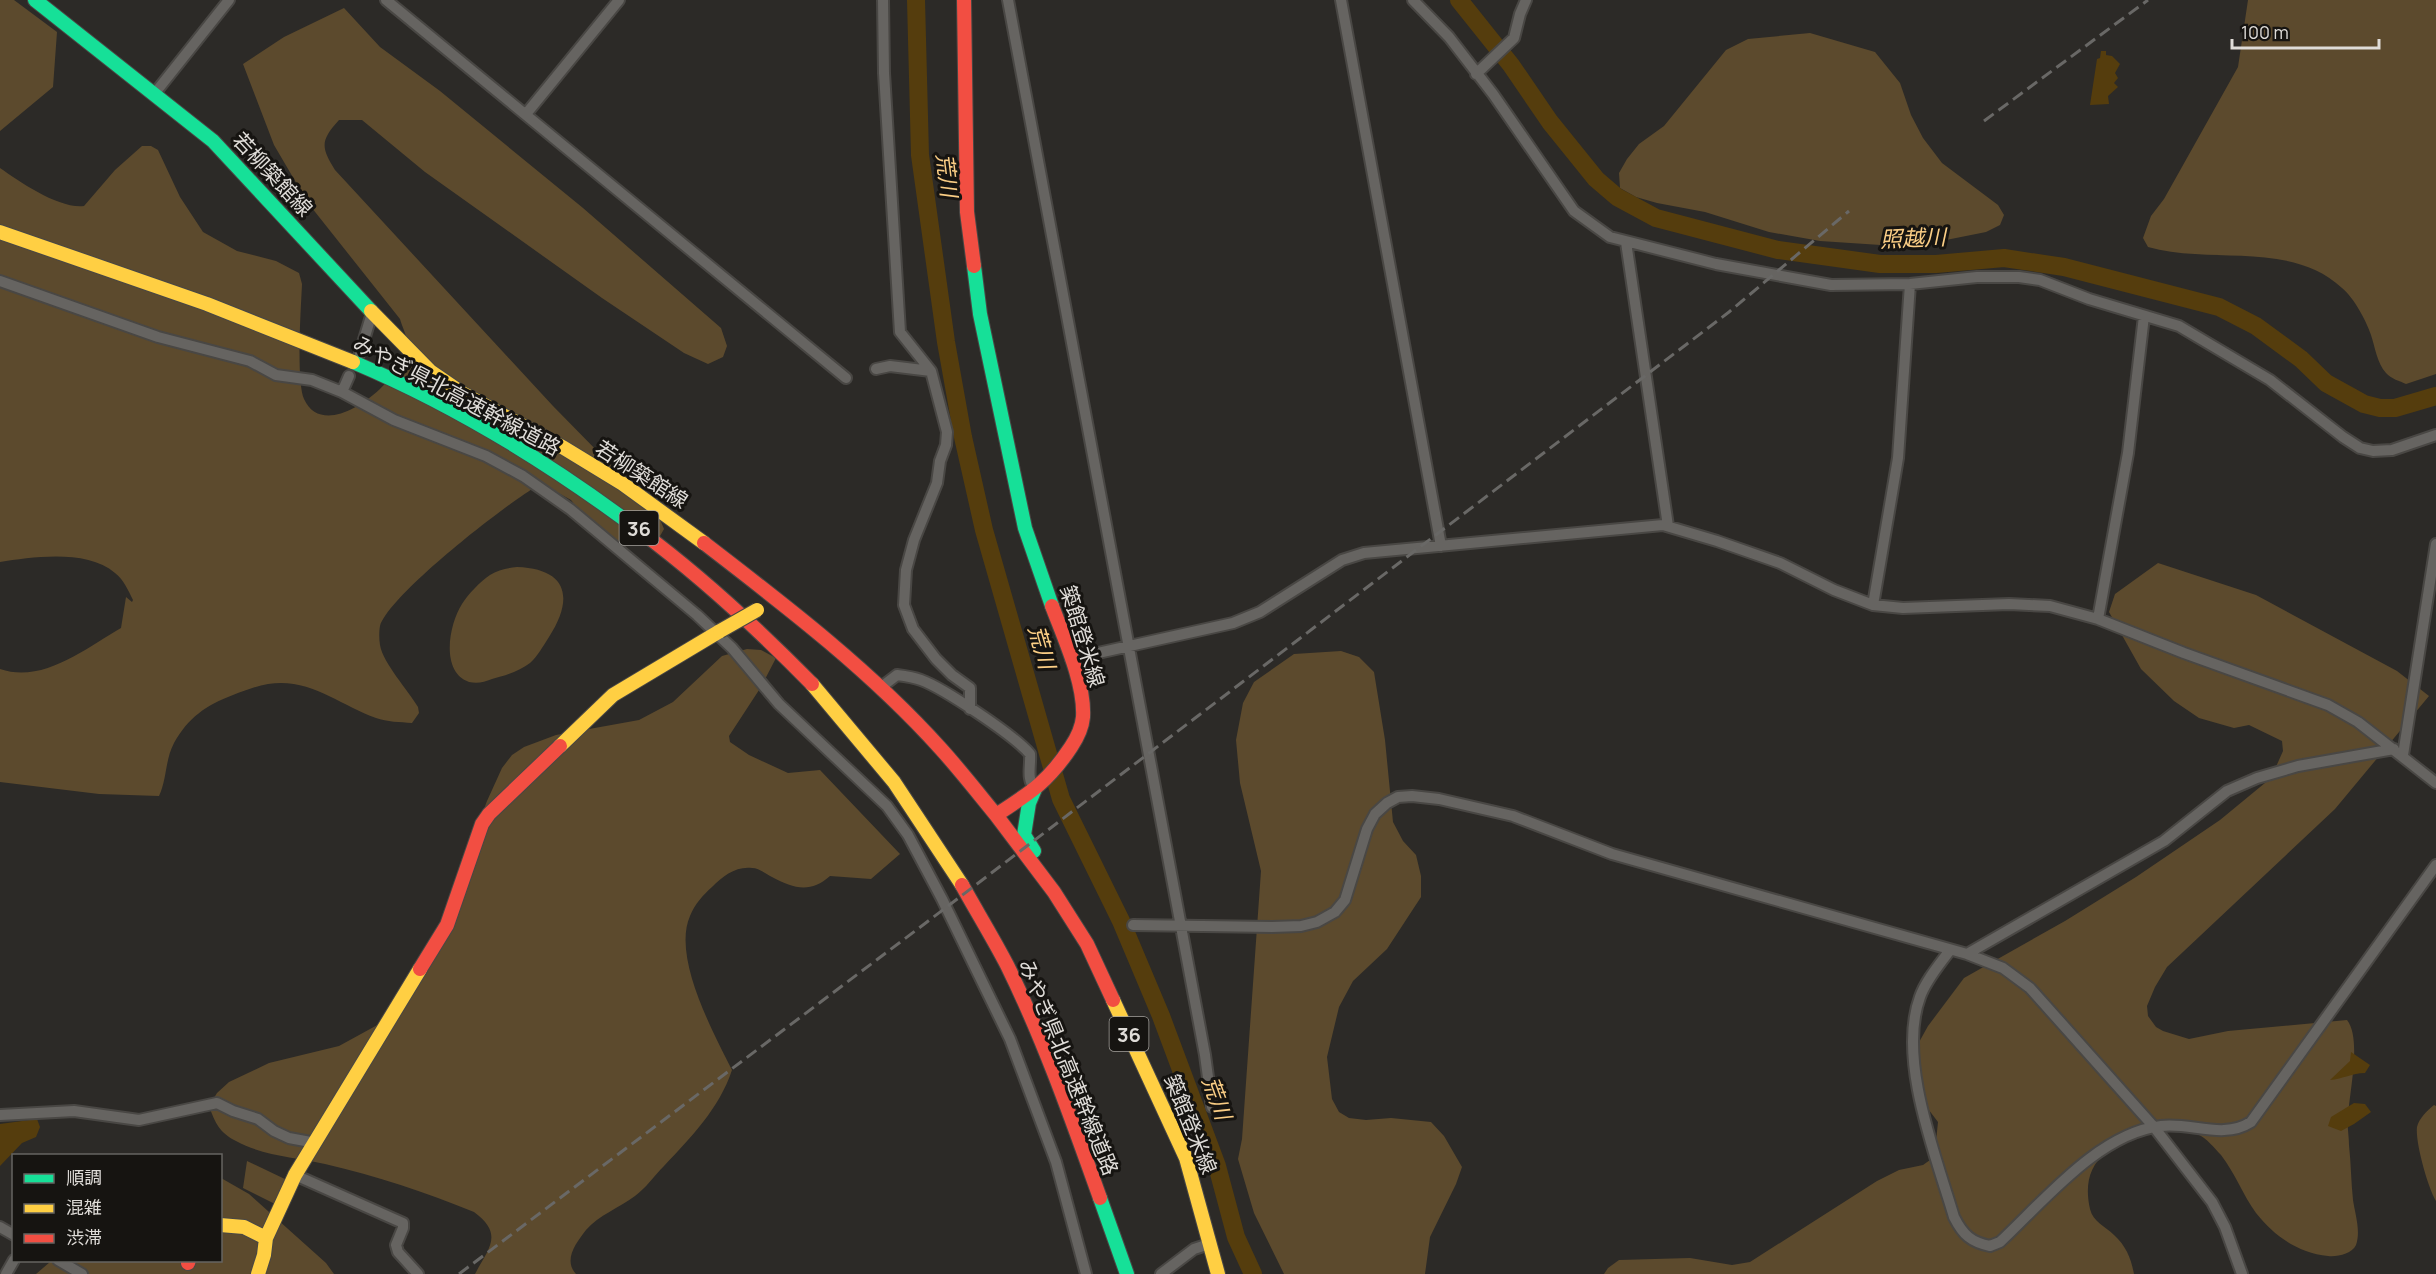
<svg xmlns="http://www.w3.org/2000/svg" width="2436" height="1274" viewBox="0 0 2436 1274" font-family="Manrope,'Noto Sans JP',sans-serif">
	<rect width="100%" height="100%" fill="#2c2a27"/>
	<path fill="#5c4a2d" d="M0 0H14L57 32 53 87 0 131Z
		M2248 0H2436V374L2406 384C2400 381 2391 379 2386 373 2377 363 2375 347 2371 335 2366 320 2354 298 2342 288 2291 240 2210 265 2148 247L2143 238 2151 216 2164 199 2238 67Z
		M344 8 380 47 440 91 583 208 721 328 727 346 723 357 708 364 684 353 602 298 425 172 362 120H339C320 141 321 147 335 170L553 406 657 512 664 529 655 545 615 541 581 513 571 500 549 488 537 486C505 505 390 594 380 626 379 631 379 639 380 645 383 663 408 690 418 707L419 713 412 723C400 722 387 722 376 718 340 705 309 677 268 684 256 686 244 691 233 695 206 705 188 718 174 743 165 760 167 779 159 796L99 794 0 782V669C43 684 86 648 121 628L126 597 132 602 133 600C128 590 124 580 115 573 87 549 33 557 0 562V168C20 182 59 209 84 206L115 170 142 146H151L158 150 180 197 203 232 237 251 276 261 299 273 302 284C301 307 296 381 304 399 326 448 410 376 407 341 406 334 402 326 400 319L308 203 274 145 243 64 284 37Z
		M1810 33 1875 52 1900 83 1911 115 1923 138 1942 163 1998 205 2004 215 2000 225 1986 232 1911 247 1820 241 1769 232 1705 212 1657 203 1636 197 1620 188 1619 173 1627 159 1639 144 1664 126 1726 50 1748 39Z
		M2158 563 2256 595 2397 671 2429 696 2335 809 2167 967 2155 987 2147 1006 2148 1016 2156 1027 2163 1031 2189 1039 2228 1031 2347 1020C2362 1039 2349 1093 2348 1118 2347 1127 2349 1136 2349 1145 2351 1163 2351 1182 2353 1200 2355 1214 2361 1231 2356 1245 2352 1254 2337 1257 2328 1256 2299 1253 2275 1237 2256 1213 2243 1195 2235 1173 2221 1155 2214 1148 2207 1138 2197 1134 2168 1122 2131 1135 2107 1152 2088 1166 2085 1187 2090 1209 2093 1222 2105 1226 2114 1235 2126 1246 2131 1258 2134 1274H1604L1608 1268 1619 1260 1690 1258 1732 1265 1750 1262 1877 1181 1899 1170 1923 1165 1930 1160 1935 1151 1938 1122 1919 1097 1910 1071 1918 1044 1928 1026 1964 978 2065 921 2136 877 2220 820 2271 778 2283 751 2282 741 2249 725 2234 728 2199 718 2174 701 2141 669 2109 612 2115 594Z
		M517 567C568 569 574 598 549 637 543 646 538 656 530 663 520 671 504 676 492 679 484 682 478 684 469 682 440 672 449 624 462 604 468 594 480 582 490 575 498 570 508 568 517 567Z
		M747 649 761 650 776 658 761 687 729 736 730 742 749 755 788 773 820 770 900 854 871 879 830 876C811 893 794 889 772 877 766 874 759 868 752 868 736 866 723 876 712 887 704 894 694 905 690 916 672 957 713 1032 732 1070 719 1109 691 1137 664 1166 654 1176 646 1188 635 1196 619 1208 599 1215 586 1230 576 1243 563 1260 576 1274H475C489 1248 504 1234 474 1212 425 1192 377 1176 325 1164 296 1157 263 1156 236 1141 220 1133 215 1123 209 1106L217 1093 229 1082 269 1063 339 1046 381 1023 427 960 487 801 502 768 512 755 524 747 556 735 639 720 673 702 722 656Z
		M1341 651 1359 657 1374 672 1385 740 1393 822 1403 841 1416 855 1421 876V897L1387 949 1353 981 1339 1007 1327 1057 1332 1099 1339 1112 1349 1118 1366 1120 1391 1118 1431 1122 1444 1136 1462 1167 1456 1184 1430 1237 1425 1274H1284L1254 1213 1238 1159 1242 1139 1261 871 1240 783 1236 740 1243 703 1254 682 1294 654Z
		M2434 1105 2436 1106V1201C2428 1188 2415 1142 2417 1127 2419 1118 2428 1110 2434 1105Z
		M247 1161 289 1181 275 1204 243 1188Z
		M221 1178 249 1194 326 1263 334 1274H36L50 1262 60 1261 220 1260Z"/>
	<path fill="#553d0d" d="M2101 51H2106V55L2112 56 2120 64 2115 73 2118 78 2114 83 2118 87 2108 96 2109 104 2090 105 2097 59 2100 58Z
		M2351 1052 2370 1065 2365 1073C2352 1073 2343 1079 2330 1080L2350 1061Z
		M2354 1103 2365 1104 2371 1112 2354 1124 2341 1131 2328 1126 2331 1117Z
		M37 1119 40 1127 36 1137 22 1143 0 1166V1124Z"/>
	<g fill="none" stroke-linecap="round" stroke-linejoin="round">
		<path stroke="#553d0d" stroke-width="18" d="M916 0 920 155 946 342 963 437 984 530 1061 799 1121 921 1161 1016 1217 1166 1236 1237 1253 1274
			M1459 0 1511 65 1550 122 1596 179 1617 197 1656 218 1778 250 1880 264H1936L2004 258 2064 267 2219 307 2256 326 2301 359 2326 383 2364 404 2380 408H2395L2436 396"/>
		<g stroke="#494744" stroke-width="14">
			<path id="street" d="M386 0 846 378
				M1008 0 1205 1055 1212 1107
				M1341 0 1441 546
				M1413 0 1449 37 1493 94 1574 211 1610 237 1716 264 1831 285 1910 284 1977 277H2019L2040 280 2089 299 2179 326 2270 380 2343 437 2360 448 2373 451 2392 450 2436 435
				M1476 74 1514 38 1520 14 1526 0
				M155 93 229 0
				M526 114 619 0
				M1626 242 1668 526
				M0 281 158 337 250 361 276 375 312 380 342 392 394 420 486 456 523 476 570 509 697 615 732 648 779 704 887 806 908 835 942 899 1010 1039 1056 1162 1086 1274
				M360 353 372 313
				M876 369 890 366 931 371 900 332 884 73 883 0
				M931 371 947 432 946 445 940 461 937 483 914 540 906 570 904 605 913 629 936 659 952 675 970 688V709
				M342 392 349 376
				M1873 605 1898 458 1910 284
				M2098 619 2128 453 2144 316
				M1071 659 1233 623 1260 612 1342 560 1364 553 1663 525 1717 541 1780 563 1834 590 1873 605 1903 608 2009 604 2050 606 2098 619 2184 653 2328 705 2358 722 2436 783
				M880 688 897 675C905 676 913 677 921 680 943 688 1014 735 1030 754 1031 767 1026 778 1035 789
				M2403 755 2436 544
				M1133 925 1272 927 1301 926 1317 922 1335 912 1345 900 1367 829 1375 814 1387 803 1398 797 1412 796 1439 799 1513 816 1612 854 1967 954 2003 968 2030 988 2154 1127 2212 1202 2225 1227 2242 1274
				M1950 950C1940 964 1926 980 1920 997 1897 1059 1936 1156 1954 1217 1963 1235 1971 1242 1990 1246L2000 1242C2044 1201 2099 1133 2161 1126 2191 1122 2223 1140 2251 1122L2436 865
				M1967 954 2164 841 2227 791 2257 778 2298 766 2394 749
				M0 1115 74 1111 139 1120 217 1103 233 1111 258 1119 274 1131 289 1138 316 1143
				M295 1175 403 1223V1228L396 1245 398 1252 418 1274
				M0 1227 14 1235
				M58 1260 82 1274
				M6 1274 14 1260
				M1161 1274 1194 1249 1209 1244"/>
		</g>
		<g stroke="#494744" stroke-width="16">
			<path id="fast" d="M35 0 213 141 371 311
				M974 266 980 314 1025 528 1052 606
				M353 362C455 405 551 464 640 531
				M1034 851 1024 835 1029 803 1035 789
				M1100 1198 1127 1274"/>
		</g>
		<g stroke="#494744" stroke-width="16">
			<path id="slow" d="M0 232 207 304 353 362
				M371 311 430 371 462 393 564 448 623 484 704 543
				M812 684 894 782 962 885
				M560 746 613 695 720 631
				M1113 1000 1186 1158 1218 1274
				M220 1225 244 1227 266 1238
				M258 1274 264 1255 266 1238 295 1175 420 969"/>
		</g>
		<g stroke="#494744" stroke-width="16">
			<path id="jam" d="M964 0 967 212 974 266
				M640 531C702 577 758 629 812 684
				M704 543C786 606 871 671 941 749 960 770 978 793 996 815
				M1052 606C1064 638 1085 683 1083 717 1082 728 1077 738 1071 747 1048 782 1030 793 996 815L1054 892 1087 944 1113 1000
				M962 885C977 912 993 938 1007 965 1044 1040 1072 1120 1100 1198
				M420 969 447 925 482 824 489 814 560 746
				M188 1263 189 1260"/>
		</g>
		<use href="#street" stroke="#666461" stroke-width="10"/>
		<use href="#fast" stroke="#16e098" stroke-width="14"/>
		<use href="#slow" stroke="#ffcf43" stroke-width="14"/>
		<use href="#jam" stroke="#f24e42" stroke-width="14"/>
		<path stroke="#696866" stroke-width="3" stroke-dasharray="12 6" stroke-linecap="butt" d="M1984 121 2148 0
			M459 1274 923 925 1729 312 1849 211"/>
		<g stroke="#494744" stroke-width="16" stroke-linecap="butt">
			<path id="slow-bridge" d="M720 631 757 610"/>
		</g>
		<use href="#slow-bridge" stroke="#ffcf43" stroke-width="14"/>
	</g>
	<g text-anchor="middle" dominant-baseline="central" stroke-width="6" stroke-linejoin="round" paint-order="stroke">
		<g fill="#161411" stroke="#a3a09c" stroke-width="1.5">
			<rect x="619.5" y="511" width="39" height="34" rx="4.5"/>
			<rect x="1109.5" y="1017" width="39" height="34" rx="4.5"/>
		</g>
		<g font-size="20" font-weight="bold" fill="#dfdcd8">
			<text x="639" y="528">36</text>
			<text x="1129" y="1034">36</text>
		</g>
		<g font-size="21" fill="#dfdcd8" stroke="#161411">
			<text transform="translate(273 174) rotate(47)">若柳築館線</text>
			<text transform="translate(457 395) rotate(28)">みやぎ県北高速幹線道路</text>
			<text transform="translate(642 474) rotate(33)">若柳築館線</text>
			<text transform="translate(1083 636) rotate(73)">築館登米線</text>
			<text transform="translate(1069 1067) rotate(68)">みやぎ県北高速幹線道路</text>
			<text transform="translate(1191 1124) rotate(68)">築館登米線</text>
		</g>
		<g font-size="22" font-style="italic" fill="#fbce85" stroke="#161411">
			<text transform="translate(947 175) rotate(83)">荒川</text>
			<text transform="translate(1913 238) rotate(-2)">照越川</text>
			<text transform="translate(1042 647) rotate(74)">荒川</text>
			<text transform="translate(1217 1098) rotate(70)">荒川</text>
		</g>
	</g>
	<rect x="12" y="1154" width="210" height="108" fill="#161411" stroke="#666461" stroke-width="1.5"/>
	<rect x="24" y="1174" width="30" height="9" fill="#16e098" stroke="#666461" stroke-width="1.5"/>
	<text x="66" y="1184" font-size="18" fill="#dfdcd8">順調</text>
	<rect x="24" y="1204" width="30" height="9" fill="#ffcf43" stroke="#666461" stroke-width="1.5"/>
	<text x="66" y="1214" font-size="18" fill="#dfdcd8">混雑</text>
	<rect x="24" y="1234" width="30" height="9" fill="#f24e42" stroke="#666461" stroke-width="1.5"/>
	<text x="66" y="1244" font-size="18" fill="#dfdcd8">渋滞</text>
	<path d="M2232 39v9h147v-9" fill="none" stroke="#dfdcd8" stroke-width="3"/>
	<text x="2241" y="39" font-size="18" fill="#dfdcd8" stroke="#161411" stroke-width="4.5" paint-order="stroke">100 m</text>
</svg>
